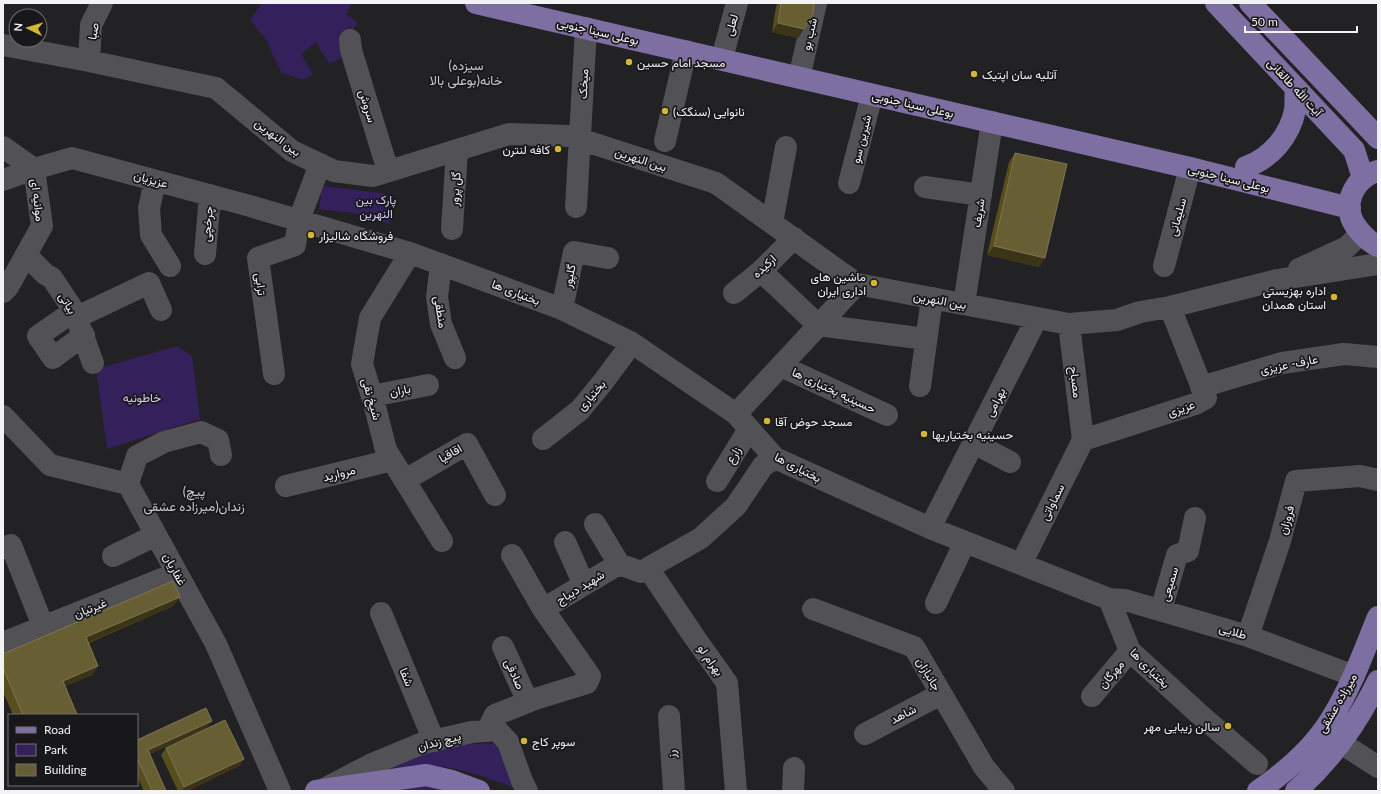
<svg xmlns="http://www.w3.org/2000/svg" width="1381" height="794" viewBox="0 0 1381 794" font-family="Lato,Vazirmatn,sans-serif">
	<rect width="100%" height="100%" fill="#222124"/>
	<path fill="#34205a" d="M262 3H352L346 14 358 23 348 36 346 56 329 64 316 42 301 54 313 74 304 80 282 73 272 54 268 42 250 20Z
		M322 186 389 194 390 224 353 213 319 209Z
		M177 346 192 356 200 419 107 449 96 369Z
		M496 743 516 788C492 780 469 770 444 767 426 764 408 767 391 768L416 755 454 745Z
		M413 783 452 791H388Z"/>
	<g fill="none" stroke-linecap="round" stroke-linejoin="round">
		<path stroke="#525155" stroke-width="22" d="M350 40 351 50 388 171
			M3 45 89 61 216 88 292 151 334 171 373 176 509 134 570 136 716 183 857 284 1069 324 1117 320 1140 312 1170 307 1277 280 1378 264
			M725 47 737 3
			M89 61 91 25 102 3
			M802 65 816 3
			M665 141 686 51
			M3 147 34 169 42 226 8 287 3 292
			M3 180 34 169 72 158 250 206 410 253 562 309 632 343 736 414 775 458 930 528 1109 599 1125 600 1248 636 1354 676
			M155 181 149 208 151 235 170 266
			M849 183 872 95
			M925 187 981 195
			M576 207 586 28
			M772 223 786 147
			M452 229 457 150
			M410 253 370 318 362 364 374 403 386 450 442 541
			M205 254 210 195
			M26 255 45 274 52 278 74 311 93 363
			M441 264 437 297 441 324 455 358
			M1164 266 1190 168
			M1299 269 1347 247 1361 233
			M761 271 818 325 926 339
			M734 293 761 271 794 238
			M964 304 992 122
			M562 309 574 252 608 258
			M74 311 38 336 53 358 84 335
			M77 317 149 283 161 310
			M1069 324 1083 440
			M781 366 887 415
			M274 374 258 258 295 245 299 220 320 164
			M920 386 932 298
			M1201 387 1282 363 1344 354 1378 357
			M372 396 428 385
			M736 414 857 284
			M3 416 50 465 128 484 216 644 280 791
			M543 439 580 410 603 382 632 343
			M1083 440 1195 404 1206 398 1170 307
			M974 443 1010 462
			M405 480 467 444 495 495
			M717 481 749 429
			M128 484 137 456 164 442 201 432 218 440 221 455
			M286 486 392 460
			M595 524 619 564
			M930 528 1037 318
			M565 542 584 585
			M3 548 11 545 43 626
			M512 555 543 609
			M113 556 156 535
			M1021 564 1083 440
			M648 568 693 635 727 683 736 791
			M1109 599 1130 651 1198 713 1257 764
			M936 603 965 542
			M813 609 914 647 984 767 1004 791
			M1161 610 1177 555 1188 551 1195 518
			M381 613 434 741
			M1248 636 1280 541 1296 481 1360 476 1378 480
			M3 643 177 573
			M503 647 528 702
			M1092 696 1130 651
			M669 716 674 791
			M487 731 495 715 535 699 587 683 590 676 543 609 619 564 641 572 701 538 736 506 763 466 775 458
			M865 734 941 694
			M1341 743 1378 767
			M326 788 370 765 423 743 472 732 497 730 508 742 522 781 527 791
			M793 791 794 768"/>
		<path stroke="#7e6fa3" stroke-width="22" d="M476 3 1190 168 1350 208
			M1216 3 1354 150 1363 178
			M1250 3 1378 138
			M1246 167C1270 159 1290 136 1295 110 1296 103 1295 95 1296 88
			M1378 171C1358 176 1345 197 1351 217 1354 227 1368 242 1378 246
			M316 791 426 775 452 781 479 791
			M1258 791C1287 771 1315 747 1333 716 1352 685 1364 651 1378 617
			M1296 791C1331 760 1358 722 1378 681"/>
	</g>
	<path fill="#584d1c" d="M778 3H810L798 38 772 32 776 6Z
		M1015 153 1045 258 1039 267 987 255 1009 162Z
		M180 597 173 606 89 643 98 666 92 675 65 686 78 715H13L3 692V654Z
		M207 728 150 754 166 791H144L137 776V740Z
		M166 748 244 759 239 766 187 791H178L161 755Z"/>
	<path fill="#3b3416" d="M778 23 804 29 798 38 772 32Z
		M994 246 1045 258 1039 267 987 255Z
		M180 597 173 606 80 646 86 637Z
		M98 666 92 675 56 690 63 681Z
		M212 721 207 728 143 757 148 750Z
		M244 759 239 766 187 791H182L184 787Z"/>
	<path fill="#685e34" stroke="#7e7652" d="M781 3H810L814 4 813 14 804 29 778 23Z
		M1015 153 1067 164 1045 258 994 246Z
		M173 581 180 597 86 637 98 666 63 681 77 715H23L3 668V654Z
		M206 708 212 721 148 750 166 791H152L137 758V740Z
		M225 720 244 759 184 787 166 748Z"/>
	<g fill="#d4b635" stroke="#18181b" stroke-width="1.5">
		<circle cx="629" cy="62" r="4"/>
		<circle cx="974" cy="74" r="4"/>
		<circle cx="665" cy="111" r="4"/>
		<circle cx="558" cy="149" r="4"/>
		<circle cx="311" cy="235" r="4"/>
		<circle cx="874" cy="283" r="4"/>
		<circle cx="1334" cy="297" r="4"/>
		<circle cx="767" cy="421" r="4"/>
		<circle cx="924" cy="434" r="4"/>
		<circle cx="1228" cy="726" r="4"/>
		<circle cx="524" cy="741" r="4"/>
	</g>
	<g text-anchor="middle" dominant-baseline="central" stroke-width="3.5" stroke-linejoin="round" paint-order="stroke">
		<g font-size="12" fill="#f3f3f5" stroke="#18181b">
			<text transform="translate(731 25) rotate(-74)">لعلی</text>
			<text transform="translate(93 31) rotate(-80)">صبا</text>
			<text transform="translate(598 31) rotate(13)">بوعلی سینا جنوبی</text>
			<text transform="translate(809 34) rotate(-77)">شب بو</text>
			<text transform="translate(583 84) rotate(-87)">میخک</text>
			<text transform="translate(1295 87) rotate(47)">آیت الله طالقانی</text>
			<text transform="translate(913 104) rotate(13)">بوعلی سینا جنوبی</text>
			<text transform="translate(368 106) rotate(73)">سروش</text>
			<text transform="translate(278 137) rotate(37)">بین النهرین</text>
			<text transform="translate(861 139) rotate(-76)">شیرین سو</text>
			<text transform="translate(641 159) rotate(18)">بین النهرین</text>
			<text transform="translate(1229 178) rotate(14)">بوعلی سینا جنوبی</text>
			<text transform="translate(151 179) rotate(15)">عزیزیان</text>
			<text transform="translate(455 189) rotate(-86)">گل پرور</text>
			<text transform="translate(38 200) rotate(83)">موانیه ای</text>
			<text transform="translate(978 213) rotate(-81)">شریف</text>
			<text transform="translate(1177 217) rotate(-75)">سلیمانی</text>
			<text transform="translate(207 224) rotate(-85)">چرخچی</text>
			<text transform="translate(764 266) rotate(-43)">ارکیده</text>
			<text transform="translate(569 276) rotate(-79)">گلپور</text>
			<text transform="translate(261 284) rotate(82)">ترابی</text>
			<text transform="translate(516 292) rotate(21)">بختیاری ها</text>
			<text transform="translate(940 300) rotate(10)">بین النهرین</text>
			<text transform="translate(68 303) rotate(59)">بیاتی</text>
			<text transform="translate(441 312) rotate(81)">منطقی</text>
			<text transform="translate(1289 364) rotate(-11)">عارف- عزیزی</text>
			<text transform="translate(1076 382) rotate(83)">مصباح</text>
			<text transform="translate(400 390) rotate(-11)">باران</text>
			<text transform="translate(834 390) rotate(25)">حسینیه بختیاری ها</text>
			<text transform="translate(591 395) rotate(-49)">بختیاری</text>
			<text transform="translate(372 399) rotate(74)">شیخ نقی</text>
			<text transform="translate(995 402) rotate(-63)">بهرامی</text>
			<text transform="translate(1181 408) rotate(-19)">عزیزی</text>
			<text transform="translate(450 453) rotate(-30)">اقاقیا</text>
			<text transform="translate(733 455) rotate(-59)">زارع</text>
			<text transform="translate(798 467) rotate(27)">بختیاری ها</text>
			<text transform="translate(339 473) rotate(-14)">مروارید</text>
			<text transform="translate(1052 502) rotate(-63)">سماواتی</text>
			<text transform="translate(1286 520) rotate(-74)">فروزان</text>
			<text transform="translate(175 569) rotate(61)">غفاریان</text>
			<text transform="translate(1169 584) rotate(-73)">سمیعی</text>
			<text transform="translate(580 587) rotate(-31)">شهید دیباج</text>
			<text transform="translate(90 608) rotate(-22)">غیرتیان</text>
			<text transform="translate(1233 631) rotate(17)">طلایی</text>
			<text transform="translate(711 660) rotate(55)">بهرام لو</text>
			<text transform="translate(1150 668) rotate(45)">بختیاری ها</text>
			<text transform="translate(515 674) rotate(66)">صادقی</text>
			<text transform="translate(929 674) rotate(59)">جانبازان</text>
			<text transform="translate(1111 674) rotate(-49)">مهرگان</text>
			<text transform="translate(407 677) rotate(68)">شفا</text>
			<text transform="translate(1337 703) rotate(-60)">میرزاده عشقی</text>
			<text transform="translate(903 714) rotate(-27)">شاهد</text>
			<text transform="translate(439 741) rotate(-15)">پیچ زندان</text>
			<text transform="translate(671 754) rotate(-94)">رز</text>
		</g>
		<g font-size="12" fill="#f3f3f5" stroke="#18181b" text-anchor="start">
			<text x="637" y="62">مسجد امام حسین</text>
			<text x="982" y="74">آتلیه سان اپتیک</text>
			<text x="673" y="111">نانوایی (سنگک)</text>
			<text x="550" y="149" text-anchor="end">کافه لنترن</text>
			<text x="319" y="235">فروشگاه شالیزار</text>
			<text x="866" y="276" text-anchor="end">ماشین های<tspan x="866" dy="14">اداری ایران</tspan></text>
			<text x="1326" y="290" text-anchor="end">اداره بهزیستی<tspan x="1326" dy="14">استان همدان</tspan></text>
			<text x="775" y="421">مسجد حوض آقا</text>
			<text x="932" y="434">حسینیه بختیاریها</text>
			<text x="1220" y="726" text-anchor="end">سالن زیبایی مهر</text>
			<text x="532" y="741">سوپر کاج</text>
		</g>
		<g font-size="12" fill="#d7cdf7" stroke="#18181b">
			<text x="376" y="199">پارک بین<tspan x="376" dy="14">النهرین</tspan></text>
			<text x="142" y="397">خاطونیه</text>
		</g>
		<g font-size="13" fill="#cac9ce" stroke="#18181b">
			<text x="466" y="65">(سیزده<tspan x="466" dy="15">خانه(بوعلی بالا</tspan></text>
			<text x="194" y="491">(پیچ<tspan x="194" dy="15">زندان(میرزاده عشقی</tspan></text>
		</g>
	</g>
	<rect width="1381" height="794" fill="none" stroke="#f3f3f5" stroke-width="8"/>
	<rect x="8" y="714" width="130" height="72" fill="#18181b" stroke="#707072"/>
	<rect x="16" y="727" width="20" height="6" fill="#7e6fa3" stroke="#707072"/>
	<text x="44" y="734" font-size="12" fill="#f3f3f5">Road</text>
	<rect x="16" y="744" width="20" height="12" fill="#34205a" stroke="#707072"/>
	<text x="44" y="754" font-size="12" fill="#f3f3f5">Park</text>
	<rect x="16" y="764" width="20" height="12" fill="#685e34" stroke="#707072"/>
	<text x="44" y="774" font-size="12" fill="#f3f3f5">Building</text>
	<g transform="translate(28 28) rotate(275)"><circle r="19" fill="#18181b" stroke="#707072"/>
	<path d="M0-3L7 15L0 10L-7 15Z" fill="#d4b635"/>
	<text y="-6" font-size="11" font-weight="bold" text-anchor="middle" fill="#f3f3f5">N</text>
	</g>
	<path d="M1245 26v6h112v-6" fill="none" stroke="#f3f3f5" stroke-width="2"/>
	<text x="1251" y="26" font-size="12" fill="#f3f3f5" stroke="#18181b" stroke-width="3" paint-order="stroke">50 m</text>
</svg>
